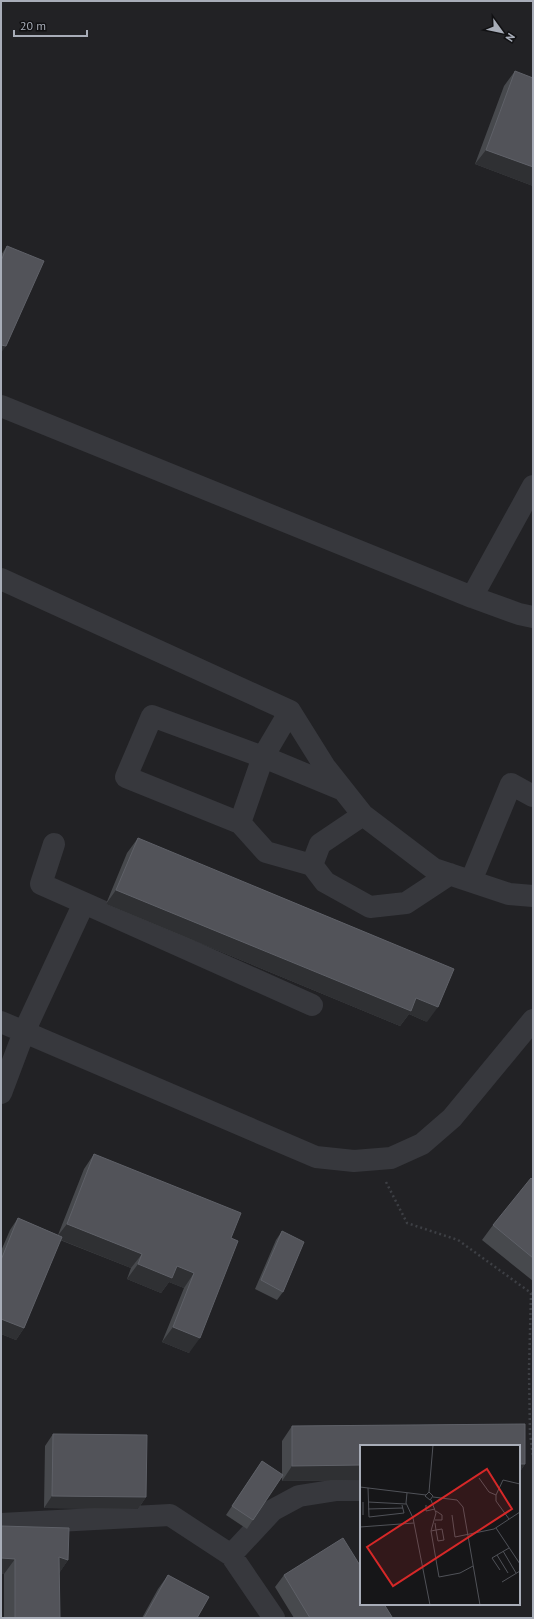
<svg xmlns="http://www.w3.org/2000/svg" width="534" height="1619" viewBox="0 0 534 1619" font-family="'PT Sans',sans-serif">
	<rect width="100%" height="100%" fill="#161618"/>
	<path fill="#222225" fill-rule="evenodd" d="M1 1H533V1618H1ZM361 1446H519V1604H361Z"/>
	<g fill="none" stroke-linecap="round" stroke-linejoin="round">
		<path stroke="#3d3f44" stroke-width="2.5" stroke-dasharray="2 3" stroke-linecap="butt" d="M386 1182 407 1223 458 1240 531 1293 529 1370 530 1434 533 1456"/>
		<path stroke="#37383d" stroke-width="22" d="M1 406 472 597 519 614 533 617
			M1 579 290 711 325 767 363 815 434 869 509 894 533 896
			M472 597 533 486
			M290 711 263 757 240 823 126 777 152 716 263 757 271 760 341 789
			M363 815 320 844 312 865 325 882 370 907 406 903 450 874
			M240 823 266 852 312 865
			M54 844 41 884 84 903
			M471 881 511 784 533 796
			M1 1022 316 1157 354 1161 391 1158 422 1144 452 1118 533 1020
			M1 1093 24 1032 84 903 312 1005
			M1 1524 170 1515 231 1555 274 1618
			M231 1555 273 1510 299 1496 337 1490H361"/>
	</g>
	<path fill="#47494d" d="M515 71 533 186 475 164 504 86Z
		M7 246 1 353V255Z
		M138 838 427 1022 409 1014 400 1026 106 904 127 853Z
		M94 1154 231 1238 189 1353 162 1342 184 1288 169 1282 161 1293 127 1279 131 1268 60 1240 24 1328 16 1340 1 1334V1251L10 1230 18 1218 58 1235 84 1169Z
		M533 1180V1281L482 1240 493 1225Z
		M282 1231 283 1292 277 1300 255 1289 276 1240Z
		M525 1424V1464L519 1473V1446H361V1480L282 1481V1476L247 1529 226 1515 262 1461 282 1475V1441L292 1426Z
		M53 1434 146 1497 138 1509 44 1508 45 1446Z
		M1 1526 68 1560 59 1573 60 1618H4V1574H1Z
		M168 1575 197 1618H142L158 1589Z
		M284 1575 391 1618H294L275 1587Z"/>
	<path fill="#2f3033" d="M486 150 533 167V186L475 164Z
		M1 345 6 346 1 353Z
		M116 890 416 998 438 1007 427 1022 409 1014 400 1026 106 904Z
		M67 1224 142 1254 131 1268 56 1238Z
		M138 1264 177 1266 194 1273 184 1288 169 1282 161 1293 127 1279Z
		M1 1319 24 1328 16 1340 1 1334Z
		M173 1327 200 1338 189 1353 162 1342Z
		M519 1464H525L519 1473Z
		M361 1465V1480L282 1481 292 1466Z
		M52 1496 146 1497 138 1509 44 1508Z
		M59 1557 68 1560 58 1575Z
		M1 1558 15 1559 4 1574H1Z"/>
	<path fill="#525359" stroke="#5f6168" d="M515 71 533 78V167L486 150Z
		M7 246 44 261 6 346 1 345V261Z
		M138 838 454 969 438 1007 416 998 411 1011 116 890Z
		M94 1154 241 1213 231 1238 238 1241 200 1338 173 1327 194 1273 177 1266 172 1278 138 1264 142 1254 67 1224Z
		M531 1178 533 1180V1258L493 1225Z
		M18 1218 62 1237 24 1328 1 1319V1260Z
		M282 1231 304 1242 283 1292 261 1280Z
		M525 1424V1464H519V1446H361V1465L292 1466V1426Z
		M53 1434 147 1435 146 1497 52 1496Z
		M262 1461 283 1475 253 1520 232 1506Z
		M1 1526 69 1528 68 1560 59 1557 60 1618H15V1559L1 1558Z
		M343 1538 361 1567V1604H384L392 1617 390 1618H310L284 1575Z
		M168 1575 209 1597 197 1618H144Z"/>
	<g transform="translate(360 1445)">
		<rect width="160" height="160" fill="#161618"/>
		<path fill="none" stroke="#505258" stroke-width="1" d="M119 33 129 47 136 50M0 42 66 50M8 43 9 72 44 68 42 60M69 47 73 51 70 55 65 51 69 47 73 0M47 48 46 58 53 73 70 160M73 52 97 55 103 62 120 160M71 55 76 68 71 86 79 132 100 128 113 121M8 57 46 59M66 60V66L75 64M8 64 43 63M3 70V57M92 70 95 92 134 84 160 67M149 74 136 56V50L143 35 160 39M75 75H82V70L76 66M0 82 54 78M136 83 160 119M71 86 76 85 82 84 84 95 78 96 76 85 75 78M143 106 156 128M137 110 132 113 140 125M148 128 137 110 149 103M142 137 160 126"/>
		<path fill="#d62828" fill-opacity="0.15" stroke="#d62828" stroke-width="2" d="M127 24 152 64 33 141 7 102Z"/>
		<rect width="160" height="160" fill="none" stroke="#a8adb8" stroke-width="2"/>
	</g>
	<rect width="534" height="1619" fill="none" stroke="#a8adb8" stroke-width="4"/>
	<g transform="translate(502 32) rotate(123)" stroke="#111113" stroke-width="3" paint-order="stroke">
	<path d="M0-3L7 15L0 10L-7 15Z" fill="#a8adb8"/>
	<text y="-6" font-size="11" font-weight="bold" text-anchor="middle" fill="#a8adb8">N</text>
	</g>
	<path d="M14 30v6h73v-6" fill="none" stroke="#a8adb8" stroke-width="2"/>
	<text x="20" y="30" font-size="12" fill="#a8adb8" stroke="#111113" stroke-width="3" paint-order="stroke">20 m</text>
</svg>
